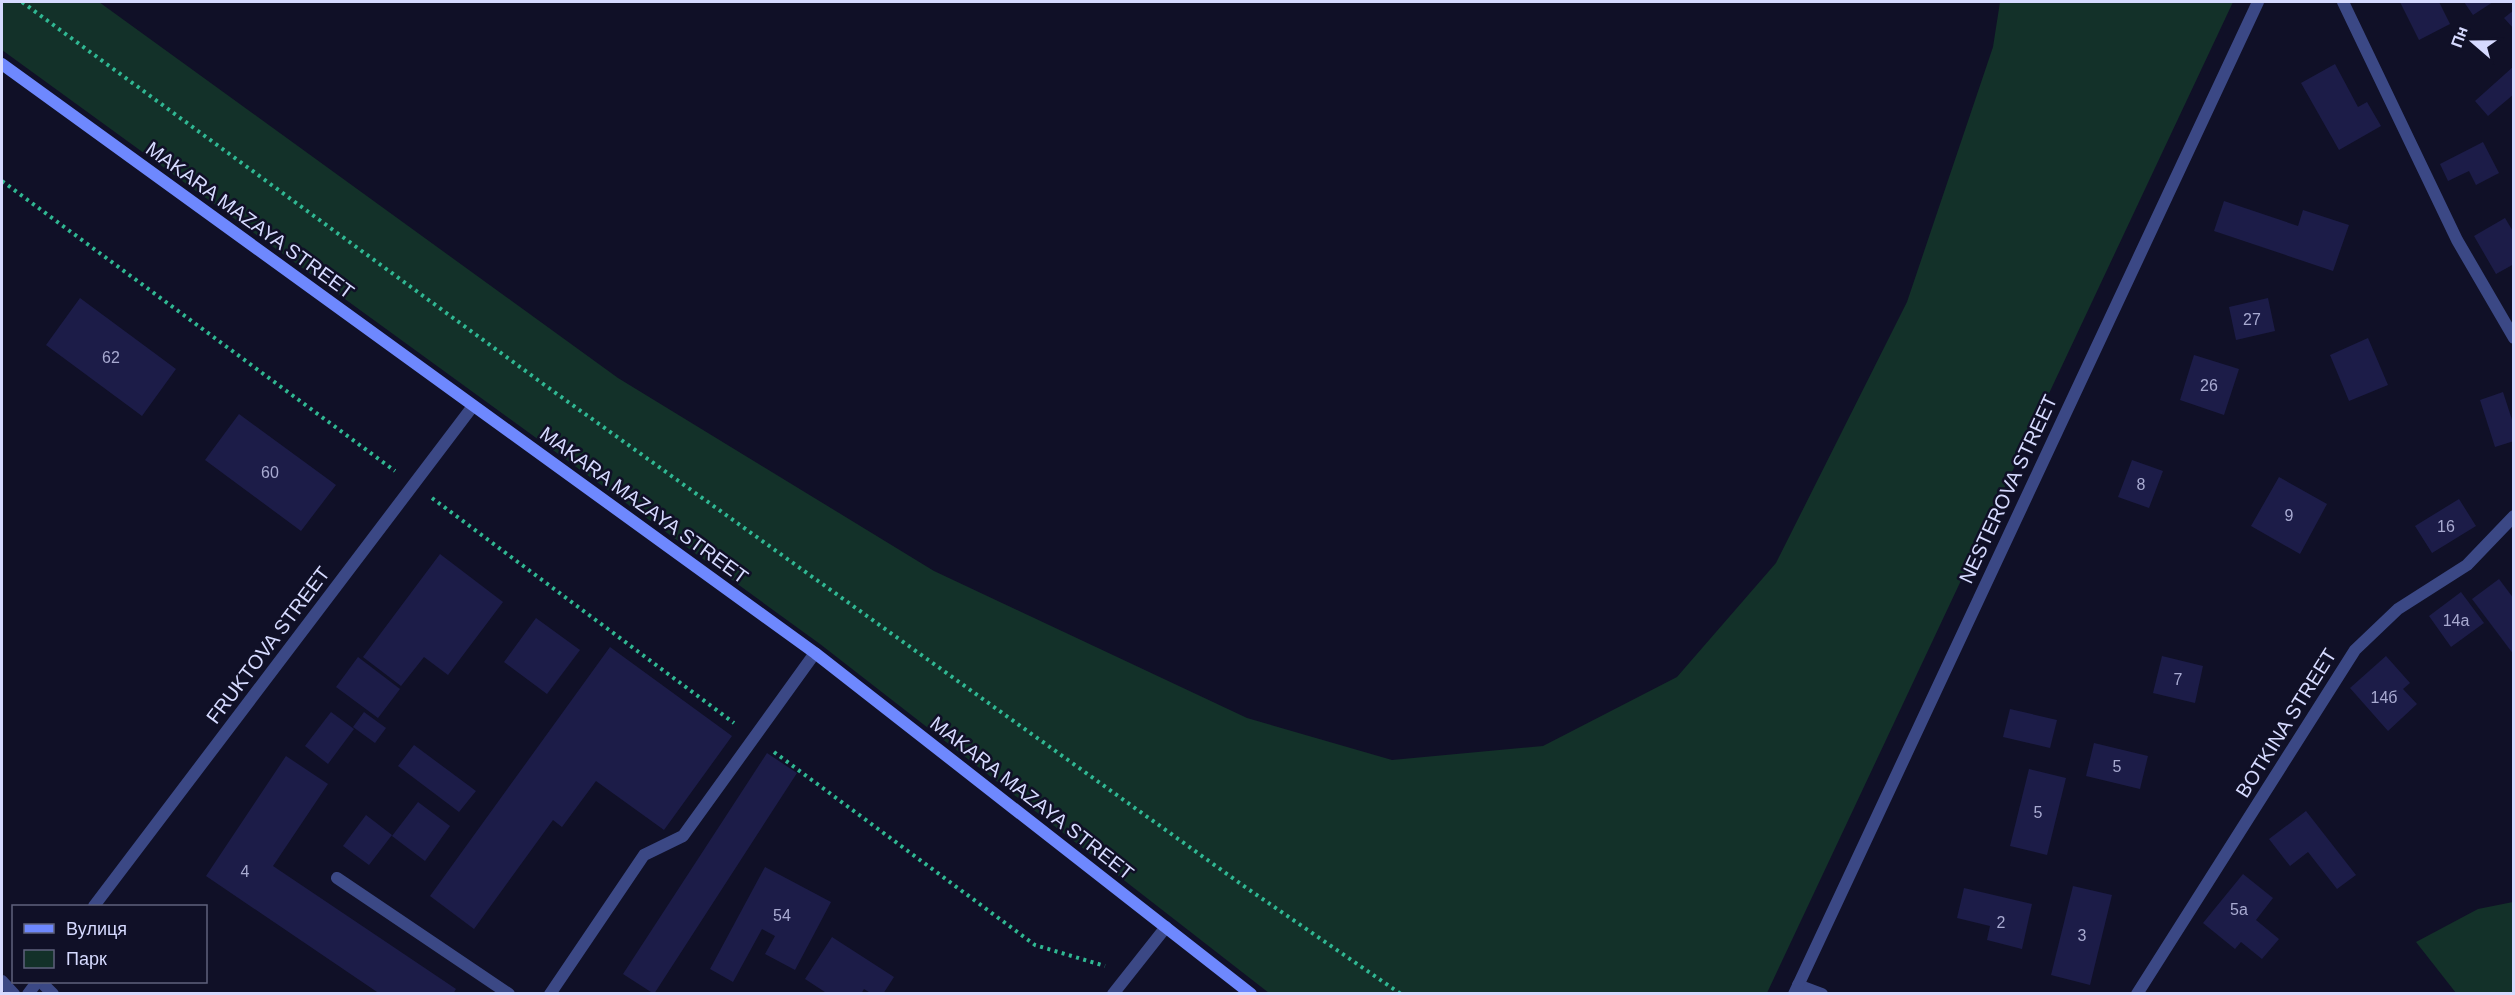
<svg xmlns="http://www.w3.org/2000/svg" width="2515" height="995" viewBox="0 0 2515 995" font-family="Helvetica,sans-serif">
	<rect width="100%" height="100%" fill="#101027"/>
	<path fill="#133129" d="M2 2H99L618 378 934 571 1247 718 1392 760 1543 746 1677 677 1776 563 1907 302 1993 47 2000 2H2233L1767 993H1269L820 644 2 50Z
		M2513 902V993H2456L2416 942 2478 909Z"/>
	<path fill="#1c1c48" d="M2400 2H2439L2450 24 2419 40Z
		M2464 2H2493L2473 15Z
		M2514 10V29L2504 18Z
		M2335 64 2358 107 2367 102 2381 126 2339 150 2301 83Z
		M2514 66V94L2488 116 2475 101Z
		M2483 142 2499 173 2476 185 2469 171 2448 181 2440 164Z
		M2224 201 2298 226 2303 210 2349 225 2333 271 2214 231Z
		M2505 218 2514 233V264L2496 274 2474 236Z
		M80 298 176 369 142 416 46 345Z
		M2268 298 2275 331 2236 340 2229 307Z
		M2368 338 2388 385 2349 401 2330 355Z
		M2194 355 2239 369 2224 415 2180 400Z
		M2503 392 2514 426V441L2495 447 2480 400Z
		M239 414 336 485 301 531 205 460Z
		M2132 460 2163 471 2149 508 2118 497Z
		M2279 477 2327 504 2300 554 2251 526Z
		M2459 499 2476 526 2432 553 2415 526Z
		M440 554 503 602 448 675 424 657 401 686 363 657Z
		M2499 579 2514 599V655L2472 599Z
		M2461 592 2484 623 2451 647 2429 616Z
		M536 618 580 650 547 694 504 662Z
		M610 647 732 736 664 830 596 781 562 827 553 820 474 929 430 896Z
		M2162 656 2203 666 2195 703 2153 693Z
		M2386 656 2410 683 2403 689 2417 704 2388 731 2350 688Z
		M358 657 400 689 378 718 336 687Z
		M2010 709 2057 720 2050 748 2003 737Z
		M331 712 354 729 328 764 305 746Z
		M364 712 386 728 375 743 353 727Z
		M2094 743 2148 756 2140 789 2086 776Z
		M414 745 476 791 459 812 398 766Z
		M767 753 797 773 654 994 623 974Z
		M286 756 328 784 273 866 456 989 453 994H380L206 876Z
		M2029 769 2066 778 2047 855 2010 846Z
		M418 802 450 826 425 861 392 836Z
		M2306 811 2356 875 2337 889 2308 852 2290 866 2269 839Z
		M366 815 392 835 369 865 343 846Z
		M765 867 831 902 795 970 765 954 775 936 762 929 733 982 710 969Z
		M2243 874 2273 898 2256 920 2279 939 2262 959 2241 942 2235 949 2203 923Z
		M2073 886 2112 895 2090 985 2051 975Z
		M1964 888 2032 904 2022 949 1987 940 1990 926 1957 918Z
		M832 937 894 977 883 994H872L864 989 861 994H828L805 979Z"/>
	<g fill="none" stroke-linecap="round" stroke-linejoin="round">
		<path stroke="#30b893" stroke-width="4" stroke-dasharray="3 4.5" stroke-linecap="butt" d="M22 2 546 386 1248 889 1401 994
			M2 181 395 471
			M432 498 734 723
			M774 752 1035 945 1105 966"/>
		<path stroke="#3b4885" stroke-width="12" d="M2343 2 2457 240 2514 338
			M337 878 509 994
			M41 982 53 994
			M550 994 644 855 683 836 815 653"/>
		<path stroke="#3b4885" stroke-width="12" d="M94 906 473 406
			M2 981 14 994
			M1798 985 1822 994
			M28 994 37 982
			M1113 994 1166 927
			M2137 994 2355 650 2398 609 2467 565 2514 516"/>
		<path stroke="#3b4885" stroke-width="12" d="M1794 994 2258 2"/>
		<path stroke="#6e88fe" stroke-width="12" d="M2 64 815 653 1251 994"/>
	</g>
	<g text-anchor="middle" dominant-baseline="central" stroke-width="5" stroke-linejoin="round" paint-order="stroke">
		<g font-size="16" fill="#a8aad1">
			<text x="2252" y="319">27</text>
			<text x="111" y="357">62</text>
			<text x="2209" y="385">26</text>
			<text x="270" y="472">60</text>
			<text x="2141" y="484">8</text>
			<text x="2289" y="515">9</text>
			<text x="2446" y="526">16</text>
			<text x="2456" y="620">14а</text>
			<text x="2178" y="679">7</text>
			<text x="2384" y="697">14б</text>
			<text x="2117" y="766">5</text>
			<text x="2038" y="812">5</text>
			<text x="245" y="871">4</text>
			<text x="2239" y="909">5а</text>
			<text x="782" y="915">54</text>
			<text x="2001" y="922">2</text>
			<text x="2082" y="935">3</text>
		</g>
		<g font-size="20" fill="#d6daff" stroke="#101027">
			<text transform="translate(250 220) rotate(36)">MAKARA MAZAYA STREET</text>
			<text transform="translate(2008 489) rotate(-65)">NESTEROVA STREET</text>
			<text transform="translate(644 505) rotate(36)">MAKARA MAZAYA STREET</text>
			<text transform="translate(268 645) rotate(-53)">FRUKTOVA STREET</text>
			<text transform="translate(2286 723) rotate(-58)">BOTKINA STREET</text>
			<text transform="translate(1032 798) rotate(38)">MAKARA MAZAYA STREET</text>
		</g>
	</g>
	<rect width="2515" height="995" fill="none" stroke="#d6daff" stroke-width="6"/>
	<rect x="12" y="905" width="195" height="78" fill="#101027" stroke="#5f617d" stroke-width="1.5"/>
	<rect x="24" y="924" width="30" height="9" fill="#6e88fe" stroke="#5f617d" stroke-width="1.5"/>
	<text x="66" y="935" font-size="18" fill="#d6daff">Вулиця</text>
	<rect x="24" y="950" width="30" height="18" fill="#133129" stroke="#5f617d" stroke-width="1.5"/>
	<text x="66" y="965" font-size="18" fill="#d6daff">Парк</text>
	<g transform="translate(2473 42) rotate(290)" stroke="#101027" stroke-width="4.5" paint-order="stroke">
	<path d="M0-4.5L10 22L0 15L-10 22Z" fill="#d6daff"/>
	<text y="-9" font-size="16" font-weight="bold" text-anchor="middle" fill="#d6daff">Пн</text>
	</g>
</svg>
